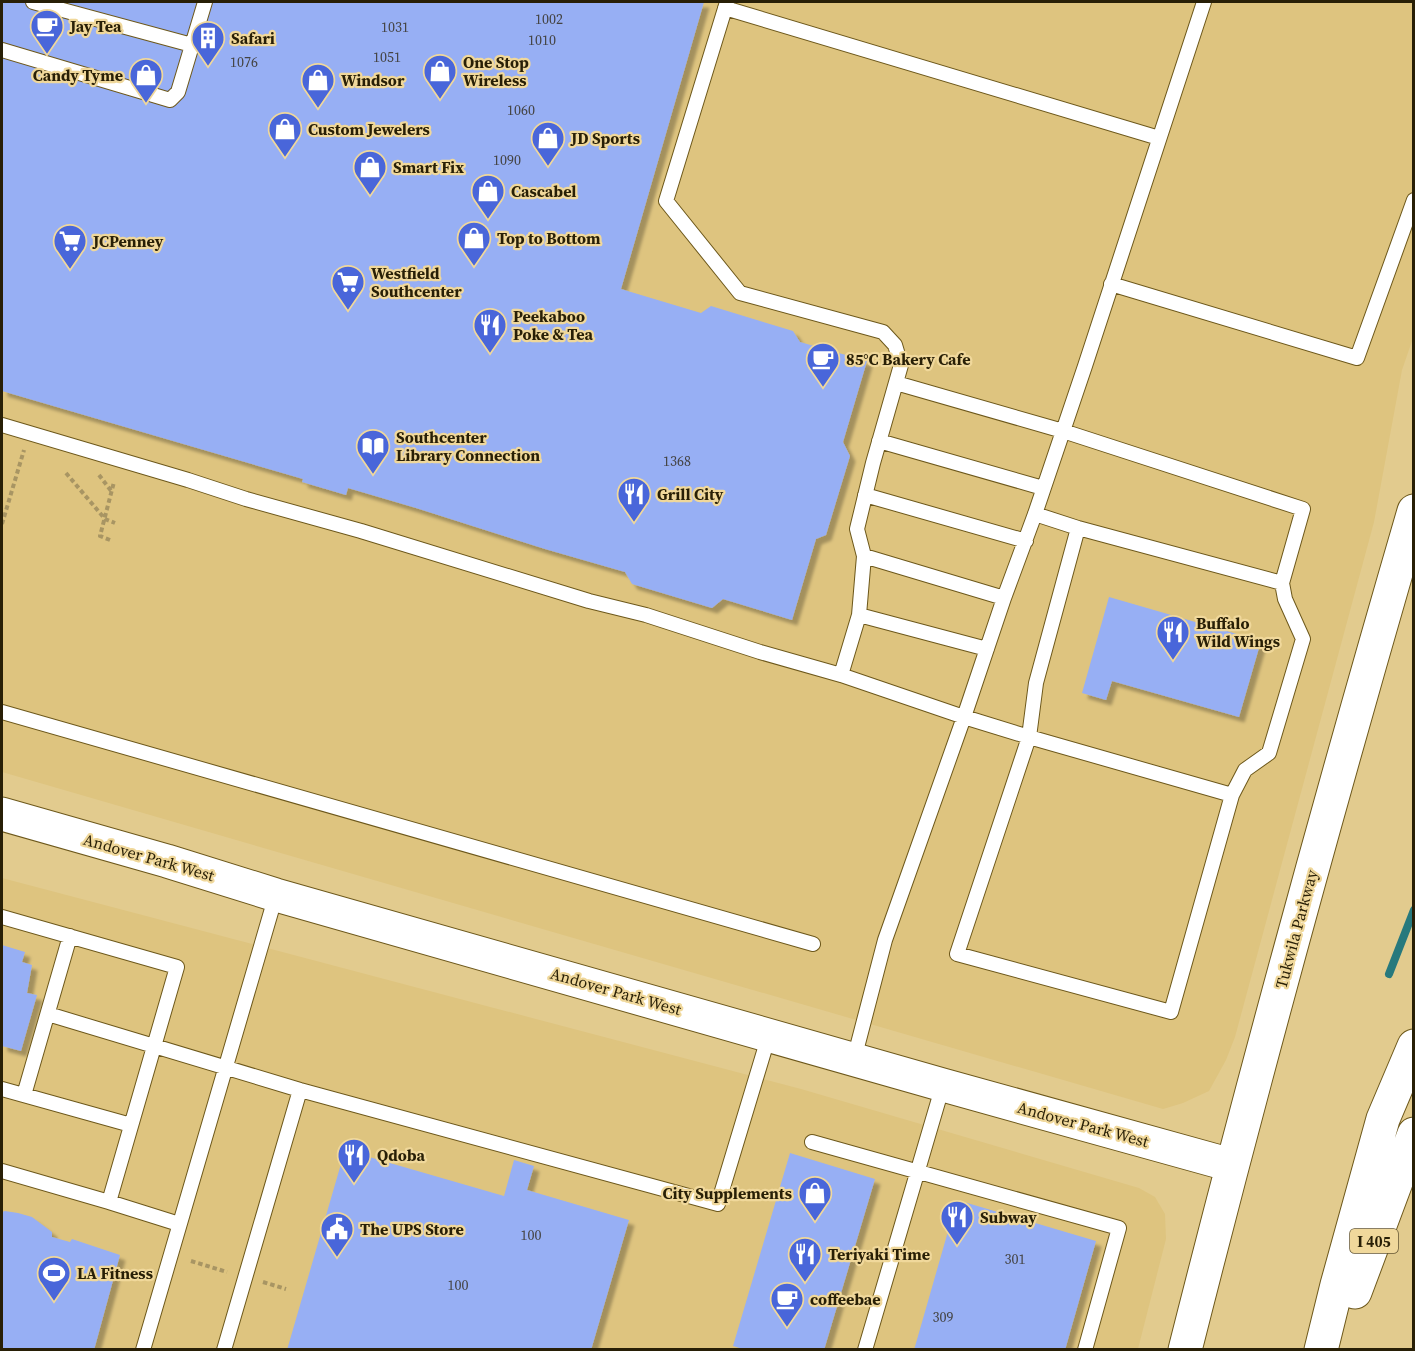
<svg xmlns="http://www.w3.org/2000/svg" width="1415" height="1351" viewBox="0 0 1415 1351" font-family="'Source Serif 4',serif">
	<defs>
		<filter id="shadow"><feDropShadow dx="5.5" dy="5.5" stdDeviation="1.5" flood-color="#0004"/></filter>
	</defs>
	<rect width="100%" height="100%" fill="#e2cb8e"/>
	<path fill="#dec47f" d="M2 2H1413V338L1402 370 1374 522 1235 1037 1226 1060 1209 1091 1183 1103 1163 1109 2 772Z
		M2 878 801 1089 1139 1188 1155 1197 1165 1214 1166 1239 1138 1349H2Z"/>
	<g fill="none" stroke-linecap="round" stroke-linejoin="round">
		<path stroke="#27797d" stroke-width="8" d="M1389 974 1414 910"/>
	</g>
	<path fill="#97aff4" filter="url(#shadow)" d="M2 2H704L621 289 701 313 711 306 793 331 800 342 867 361 843 442 850 456 826 535 816 539 792 620 723 599 712 608 632 584 625 572 545 549 416 508 348 488 346 495 302 482 303 479 2 391Z
		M1109 597 1261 641 1239 717 1112 681 1106 700 1082 693Z
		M2 945 25 952 22 962 32 965 27 993 37 995 21 1051 2 1046Z
		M345 1150 504 1196 514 1160 534 1166 527 1190 629 1220 591 1350H287Z
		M790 1153 875 1179 824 1350H746L733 1346Z
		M957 1200 1096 1241 1065 1350H914Z
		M5 1211 18 1213 32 1217 52 1232V1237L70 1242 72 1239 120 1255 94 1350H2V1212Z"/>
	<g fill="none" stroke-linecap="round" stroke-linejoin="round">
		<g stroke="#6d581b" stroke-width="16">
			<path id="lane" d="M33 2 192 45
				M727 2 666 201 740 293 883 332 895 345 901 365 873 463 857 529 864 556 859 615 841 675
				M725 8 1159 138
				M2 50 170 100 178 92 205 2
				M1111 284 1357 358 1414 200
				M2 425 188 480 246 499 361 531 589 601 646 615 760 652 841 675 964 717 1029 737 957 954 1171 1012 1232 795 1245 770 1269 753 1303 639 1285 599 1282 583 1303 509 1063 431 896 383
				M879 441 1043 488
				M865 495 1026 541
				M1035 514 1078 528 1282 583
				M1078 528 1036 683 1029 737 1232 795
				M864 556 1004 598
				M859 615 987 649
				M2 712 813 944
				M2 917 177 967 109 1202
				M48 1014 300 1090 718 1204 769 1035
				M854 1059 885 940 964 717 1004 598 1035 514 1085 366 1204 2
				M2 1089 131 1125
				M24 1095 70 936
				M812 1142 1119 1228 1085 1350
				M2 1171 109 1202 179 1224
				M143 1350 276 895
				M224 1350 300 1090
				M865 1350 943 1085"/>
		</g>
		<g stroke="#6d581b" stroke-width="35">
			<path id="secondary" d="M2 814 167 861 276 895 943 1085 1231 1165
				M1185 1350C1256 1069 1333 789 1414 511"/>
		</g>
		<g stroke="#6d581b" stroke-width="35">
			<path id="highway" d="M1355 1292 1414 1134
				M1321 1350 1337 1285 1383 1119 1414 1046"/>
		</g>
		<path stroke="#a89563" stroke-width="4" stroke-dasharray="4.5 3" stroke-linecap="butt" d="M66 473 105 519 115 523
			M99 475 112 492
			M2 524 24 450
			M110 540 100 536 114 482
			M191 1261 227 1272
			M263 1282 286 1289"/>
		<use href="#lane" stroke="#fff" stroke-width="14"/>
		<use href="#secondary" stroke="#fff" stroke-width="33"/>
		<use href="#highway" stroke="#fff" stroke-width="33"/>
	</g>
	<defs>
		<g id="cafe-pin" transform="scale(1.725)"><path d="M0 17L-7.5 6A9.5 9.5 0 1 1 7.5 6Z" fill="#4966da" stroke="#f0d89b"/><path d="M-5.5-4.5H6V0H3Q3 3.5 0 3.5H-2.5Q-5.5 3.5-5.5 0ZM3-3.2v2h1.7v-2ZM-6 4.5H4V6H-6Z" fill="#fff"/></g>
		<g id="building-pin" transform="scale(1.725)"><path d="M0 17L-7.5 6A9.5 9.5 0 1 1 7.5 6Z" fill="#4966da" stroke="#f0d89b"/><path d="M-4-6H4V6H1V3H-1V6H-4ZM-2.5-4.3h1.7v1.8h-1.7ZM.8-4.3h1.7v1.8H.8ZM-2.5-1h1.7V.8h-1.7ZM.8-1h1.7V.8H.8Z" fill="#fff"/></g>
		<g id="shop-pin" transform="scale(1.725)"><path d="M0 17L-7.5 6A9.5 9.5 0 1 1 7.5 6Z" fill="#4966da" stroke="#f0d89b"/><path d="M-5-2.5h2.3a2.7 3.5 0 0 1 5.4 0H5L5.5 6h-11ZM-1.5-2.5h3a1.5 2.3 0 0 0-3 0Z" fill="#fff"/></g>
		<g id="supermarket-pin" transform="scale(1.725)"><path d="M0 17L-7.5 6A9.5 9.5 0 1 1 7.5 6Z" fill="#4966da" stroke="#f0d89b"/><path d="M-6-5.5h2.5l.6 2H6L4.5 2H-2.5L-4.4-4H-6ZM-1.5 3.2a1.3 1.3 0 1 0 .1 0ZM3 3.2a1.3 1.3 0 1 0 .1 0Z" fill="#fff"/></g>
		<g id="restaurant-pin" transform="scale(1.725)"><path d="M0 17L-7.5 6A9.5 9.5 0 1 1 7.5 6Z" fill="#4966da" stroke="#f0d89b"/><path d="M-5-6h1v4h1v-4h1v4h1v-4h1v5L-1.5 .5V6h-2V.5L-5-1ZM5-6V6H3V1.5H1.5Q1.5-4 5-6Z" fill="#fff"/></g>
		<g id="library-pin" transform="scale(1.725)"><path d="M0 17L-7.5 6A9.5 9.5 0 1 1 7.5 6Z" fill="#4966da" stroke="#f0d89b"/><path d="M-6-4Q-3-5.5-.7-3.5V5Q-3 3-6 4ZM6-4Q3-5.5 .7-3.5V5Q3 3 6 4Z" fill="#fff"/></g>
		<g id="civic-pin" transform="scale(1.725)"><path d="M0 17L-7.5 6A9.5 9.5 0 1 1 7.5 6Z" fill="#4966da" stroke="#f0d89b"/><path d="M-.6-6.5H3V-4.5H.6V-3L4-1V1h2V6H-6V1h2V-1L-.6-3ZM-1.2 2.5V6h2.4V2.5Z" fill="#fff"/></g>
		<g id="stadium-pin" transform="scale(1.725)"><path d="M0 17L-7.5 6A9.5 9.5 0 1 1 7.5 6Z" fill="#4966da" stroke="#f0d89b"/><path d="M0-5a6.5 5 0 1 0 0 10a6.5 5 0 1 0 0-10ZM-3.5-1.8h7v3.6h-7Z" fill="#fff"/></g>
	</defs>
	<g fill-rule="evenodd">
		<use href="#cafe-pin" x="47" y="26"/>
		<use href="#building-pin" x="208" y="38"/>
		<use href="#shop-pin" x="440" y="71"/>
		<use href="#shop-pin" x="146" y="75"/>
		<use href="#shop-pin" x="318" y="80"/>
		<use href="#shop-pin" x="285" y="129"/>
		<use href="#shop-pin" x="548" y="138"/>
		<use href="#shop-pin" x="370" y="167"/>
		<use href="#shop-pin" x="488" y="191"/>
		<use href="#shop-pin" x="474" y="238"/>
		<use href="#supermarket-pin" x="70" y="241"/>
		<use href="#supermarket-pin" x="348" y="282"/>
		<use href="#restaurant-pin" x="490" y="325"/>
		<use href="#cafe-pin" x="823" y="359"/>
		<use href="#library-pin" x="373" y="446"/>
		<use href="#restaurant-pin" x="634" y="494"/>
		<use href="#restaurant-pin" x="1173" y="632"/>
		<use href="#restaurant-pin" x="354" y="1155"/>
		<use href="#shop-pin" x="815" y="1193"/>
		<use href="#restaurant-pin" x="957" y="1217"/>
		<use href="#civic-pin" x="337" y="1229"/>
		<use href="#restaurant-pin" x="805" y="1254"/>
		<use href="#stadium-pin" x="54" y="1273"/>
		<use href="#cafe-pin" x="787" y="1299"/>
	</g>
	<g text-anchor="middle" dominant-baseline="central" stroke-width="4.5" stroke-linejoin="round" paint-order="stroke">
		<g font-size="14" fill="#444342">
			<text x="549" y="19">1002</text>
			<text x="395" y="27">1031</text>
			<text x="542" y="40">1010</text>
			<text x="387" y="57">1051</text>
			<text x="244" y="62">1076</text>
			<text x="521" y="110">1060</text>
			<text x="507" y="160">1090</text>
			<text x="677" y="461">1368</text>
			<text x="531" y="1235">100</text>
			<text x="1015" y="1259">301</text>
			<text x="458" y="1285">100</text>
			<text x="943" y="1317">309</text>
		</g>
		<rect fill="#f0d89b" stroke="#645633" stroke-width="1.5" x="1350" y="1229" width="48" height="24" rx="4.5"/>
		<g font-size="15" font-weight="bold" fill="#281f06">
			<text x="1374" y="1241">I 405</text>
		</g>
		<g font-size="16" font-weight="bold" fill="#281f06" stroke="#f0d89b" text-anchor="start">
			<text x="70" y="26">Jay Tea</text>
			<text x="231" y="38">Safari</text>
			<text x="463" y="62">One Stop<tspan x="463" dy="18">Wireless</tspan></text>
			<text x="123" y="75" text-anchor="end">Candy Tyme</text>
			<text x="341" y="80">Windsor</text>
			<text x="308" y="129">Custom Jewelers</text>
			<text x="571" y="138">JD Sports</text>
			<text x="393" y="167">Smart Fix</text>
			<text x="511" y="191">Cascabel</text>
			<text x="497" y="238">Top to Bottom</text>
			<text x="93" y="241">JCPenney</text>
			<text x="371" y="273">Westfield<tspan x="371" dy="18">Southcenter</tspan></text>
			<text x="513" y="316">Peekaboo<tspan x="513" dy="18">Poke &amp; Tea</tspan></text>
			<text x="846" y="359">85°C Bakery Cafe</text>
			<text x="396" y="437">Southcenter<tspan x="396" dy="18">Library Connection</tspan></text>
			<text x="657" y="494">Grill City</text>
			<text x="1196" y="623">Buffalo<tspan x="1196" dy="18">Wild Wings</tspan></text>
			<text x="377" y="1155">Qdoba</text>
			<text x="792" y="1193" text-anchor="end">City Supplements</text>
			<text x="980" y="1217">Subway</text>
			<text x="360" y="1229">The UPS Store</text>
			<text x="828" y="1254">Teriyaki Time</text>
			<text x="77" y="1273">LA Fitness</text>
			<text x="810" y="1299">coffeebae</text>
		</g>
		<g font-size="16" fill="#281f06" stroke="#f0d89b">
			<text transform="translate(149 857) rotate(16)">Andover Park West</text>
			<text transform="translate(1296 929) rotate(-75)">Tukwila Parkway</text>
			<text transform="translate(616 991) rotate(16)">Andover Park West</text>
			<text transform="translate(1083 1124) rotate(15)">Andover Park West</text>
		</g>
	</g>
	<rect width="1415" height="1351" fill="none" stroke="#281f06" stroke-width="6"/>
</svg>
